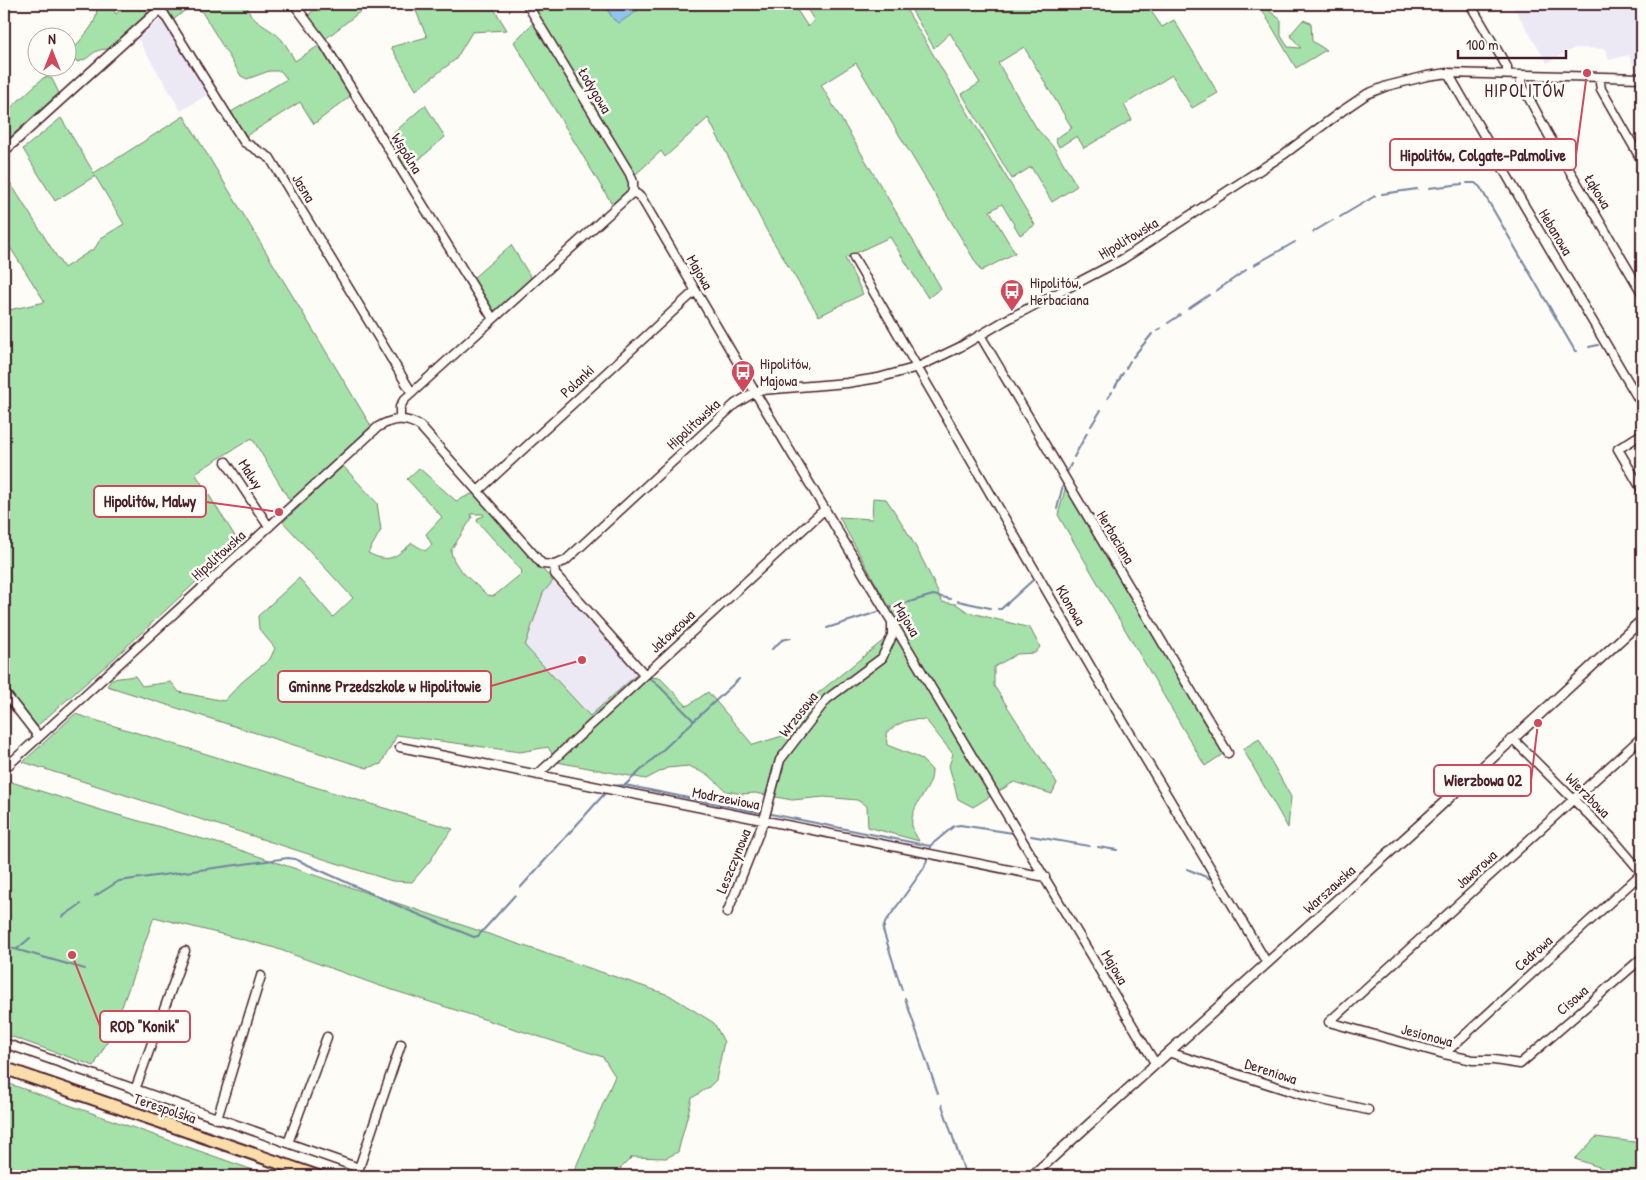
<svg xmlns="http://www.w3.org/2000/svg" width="1646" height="1180" viewBox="0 0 1646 1180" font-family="'Patrick Hand',sans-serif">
	<rect width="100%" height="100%" fill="#fdfcf7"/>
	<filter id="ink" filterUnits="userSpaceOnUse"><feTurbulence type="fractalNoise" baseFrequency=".02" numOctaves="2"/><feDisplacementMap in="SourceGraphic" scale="10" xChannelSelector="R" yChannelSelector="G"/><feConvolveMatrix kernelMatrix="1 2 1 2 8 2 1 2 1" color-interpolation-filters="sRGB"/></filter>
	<g filter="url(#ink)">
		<path fill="#ece9f5" d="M1512 4H1642V72L1635 70 1629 55 1609 60 1606 49 1575 48 1547 63Z
			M162 18 210 93 181 111 138 39Z
			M553 581 638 673 590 717 525 646 543 593Z"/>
		<path fill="#a4e2a9" stroke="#77806a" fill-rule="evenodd" d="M96 4H110L116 14 127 4H142L148 13 108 49C91 49 93 58 78 62L73 59C69 42 102 29 96 4Z
			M176 4H247C248 23 272 27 282 40 287 46 291 54 295 61L320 45 352 95 314 124 300 102 246 136 231 112 287 79 281 71H269L247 79 241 76 202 12 194 8 189 7 172 21 166 13Z
			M321 4H364L366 7 324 40 307 16Z
			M413 4H491L507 30 472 32 456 59 416 90 391 47 427 37Z
			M532 4H604L614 20 640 9 638 4H793L808 27 814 20 804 4H903L1035 225 1020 235 1002 204 990 211 1015 253 981 271 856 63 821 85 941 288 928 298 890 237 845 258 863 294 819 316 768 233 708 118 665 157 661 151 635 175Z
			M913 4H1146L1162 27 1174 20 1218 93 1192 108 1172 75 1124 105 1132 120 1084 148 1077 136 1059 147 1055 139 1072 128 1024 47 998 63 1037 129 1055 149 1077 186 1052 202 1031 167 1012 179 962 94 980 83 950 33 934 48 909 6Z
			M1261 8H1266L1281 20V36L1288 47 1301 48 1290 35 1303 20 1311 23 1312 41 1326 50 1296 68Z
			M534 22 630 183V185L627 191 612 204 514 42Z
			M47 77 52 79 59 93 4 143V114L43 78Z
			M425 105 445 137 407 170 388 138Z
			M184 116 371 426 290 501 252 438 195 473 240 544 214 565 109 663 37 726 4 684V313L9 310 45 302 4 238V173L64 268 95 248 101 238 124 224 95 176 55 201 23 149 61 118 94 173Z
			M511 245 532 279 495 313 473 278Z
			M343 466 377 503 381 530 368 553C390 564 395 557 412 543L425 551 432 545 426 534 442 517 407 479 419 468 456 501 474 493 553 581 543 593 525 646 590 716 635 676 660 678 687 706 708 692 753 745 792 733 812 698 900 627 839 517 872 519 873 498 886 499C909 532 927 566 942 602L956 604 968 612 1030 628 1040 647 1035 653 1017 654 994 667V686L1057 783 1052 794 1014 782 973 807 958 799 949 766 953 754 926 720C908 718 900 722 886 733L887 745 920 758 932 770C933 791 909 804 912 826 913 831 917 837 919 841L868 827 867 806 857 800 824 797 792 800 755 793 742 794 726 791 710 776 689 766 667 768 646 779 557 762 548 747 520 752 397 735 381 764 367 768 107 686 112 679 135 676 142 686 171 682 179 692 224 701 242 682 270 659 275 648 259 629 258 616 299 578 333 617 353 598 283 522ZM471 514H483L484 516 478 518 477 521 522 571 521 574 494 596 487 595C476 584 451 566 451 550L472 518Z
			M1066 486 1076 506 1223 754 1205 766 1058 515Z
			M75 714 453 829 440 845 430 861 412 882 392 881 23 762Z
			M1259 739 1291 797 1288 828 1243 749Z
			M5 780 104 811 231 847 669 995 714 1023 724 1042 716 1080 709 1087 692 1098 678 1152 666 1158 632 1157 618 1171 629 1176H572L615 1076 603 1057 380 986 272 947 154 917 114 1029 94 1066 4 1034V781Z
			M4 1082 270 1176H4Z
			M1596 1137 1642 1143V1176H1626L1575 1159Z"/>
		<path fill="#8fc5ed" stroke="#73839f" d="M604 4H638L640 9 619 23 614 20Z"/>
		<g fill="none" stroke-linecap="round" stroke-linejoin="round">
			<path stroke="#73839f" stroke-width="2" d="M1467 183H1475L1480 187 1575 351H1577
				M1429 188 1462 184
				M1382 194 1417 189
				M1340 217 1375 196
				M1313 232 1333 220
				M1254 265 1295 242
				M1216 291 1246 270
				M1188 309 1209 295
				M1168 323 1180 315
				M1157 331 1161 328
				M1589 347 1598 345
				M1133 357 1152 334
				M1126 368 1130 361
				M1115 387 1123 373
				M1108 398 1112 392
				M1091 426 1101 410
				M1074 457 1087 433
				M1066 474 1071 464
				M1057 509 1063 485
				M958 601 990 608
				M889 608 933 595 951 599
				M998 609H1001L1034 579
				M827 628 881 611
				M772 649 782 640 791 638
				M648 677 654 681 694 721
				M625 785 739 679
				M611 786 625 785 762 813
				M771 814 930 846
				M1031 836 1089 846
				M1098 847 1117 850
				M930 850V846L954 826 960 825 1013 833
				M1187 869 1211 879
				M521 887 606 792
				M95 896 119 881 288 858 295 859 410 911 474 937 478 936 515 895
				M62 917 81 904
				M4 946 85 969
				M17 949 30 938
				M902 990 883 930 885 923 924 868 928 857
				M905 998 938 1094
				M942 1105 964 1170 980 1176"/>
			<g stroke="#4a1f2b" stroke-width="11">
				<path id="minor" d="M294 4 324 44 493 319
					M527 4 630 174 633 182V192
					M1470 4 1507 67V74
					M161 9 244 142 270 158 412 393
					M1448 73 1521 200 1642 405
					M1521 75V83L1548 134 1642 293
					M1599 77 1601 89 1642 161
					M633 192 638 195 642 199 755 392 1155 1063
					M854 258 1093 671 1267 963
					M980 335 1228 753
					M400 419V407L404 400 633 192
					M1642 434 1618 449 1642 490
					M226 462 269 527
					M478 491 695 291
					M554 565 555 574 645 675
					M4 692 39 737
					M400 747 1045 877
					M4 769 378 427C393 418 405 417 420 426L542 564 554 565 565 561 735 404 755 392 762 390 847 383 878 378 918 367 960 347 1006 320 1123 259 1283 155 1342 111 1367 94 1387 86 1427 76 1448 73 1642 78
					M537 775 825 509
					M727 913 764 820 780 760 827 699 882 658 892 636V621
					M1329 1022 1642 737
					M1329 1022 1444 1054 1473 1060H1494L1520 1064 1642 958
					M4 1043 359 1168 401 1044
					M1168 1052 1309 1097 1368 1110
					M1444 1054 1642 873 1613 839 1512 738
					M135 1090 185 951
					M217 1119 261 976
					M288 1143 327 1037"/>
			</g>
			<g stroke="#4a1f2b" stroke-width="12">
				<path id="tertiary" d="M4 151 166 4
					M1032 1176 1425 820 1642 620"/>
			</g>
			<g stroke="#4a1f2b" stroke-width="15">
				<path id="primary" d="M4 1068 317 1176"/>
			</g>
			<use href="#minor" stroke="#fdfcf7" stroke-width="8"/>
			<use href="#tertiary" stroke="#fdfcf7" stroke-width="9"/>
			<use href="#primary" stroke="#faddab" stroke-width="11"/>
		</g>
	</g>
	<defs>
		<g id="bus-pin" transform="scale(1.25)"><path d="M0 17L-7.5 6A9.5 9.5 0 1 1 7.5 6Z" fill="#d1495b" stroke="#fdfcf7"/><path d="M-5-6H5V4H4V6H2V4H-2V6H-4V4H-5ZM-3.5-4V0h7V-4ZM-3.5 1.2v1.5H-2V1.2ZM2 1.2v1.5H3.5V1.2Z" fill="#fff"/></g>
	</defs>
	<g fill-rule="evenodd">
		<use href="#bus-pin" x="1012" y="291"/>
		<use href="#bus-pin" x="743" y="372"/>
	</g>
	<g text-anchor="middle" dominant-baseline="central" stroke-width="5" stroke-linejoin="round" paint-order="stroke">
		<g font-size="15" fill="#4a1f2b" stroke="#fdfcf7">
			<text transform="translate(595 90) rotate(59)">Łodygowa</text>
			<text transform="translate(407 153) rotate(58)">Wspólna</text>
			<text transform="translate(304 188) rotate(59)">Jasna</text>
			<text transform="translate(1598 191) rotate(59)">Łąkowa</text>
			<text transform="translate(1556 232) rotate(59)">Hebanowa</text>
			<text transform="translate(1128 238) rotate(-31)">Hipolitowska</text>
			<text transform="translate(700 272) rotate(60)">Majowa</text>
			<text transform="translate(577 381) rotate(-43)">Polanki</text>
			<text transform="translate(693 424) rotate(-43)">Hipolitowska</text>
			<text transform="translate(251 474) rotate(57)">Malwy</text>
			<text transform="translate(1116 537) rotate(59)">Herbaciana</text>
			<text transform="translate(218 555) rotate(-42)">Hipolitowska</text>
			<text transform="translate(1071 605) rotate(60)">Klonowa</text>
			<text transform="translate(907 619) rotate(59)">Majowa</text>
			<text transform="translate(672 631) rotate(-43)">Jałowcowa</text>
			<text transform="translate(798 714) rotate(-52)">Wrzosowa</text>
			<text transform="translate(1588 795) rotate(45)">Wierzbowa</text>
			<text transform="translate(726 798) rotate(11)">Modrzewiowa</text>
			<text transform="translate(733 861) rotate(-68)">Leszczynowa</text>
			<text transform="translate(1476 869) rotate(-42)">Jaworowa</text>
			<text transform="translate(1329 889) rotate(-42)">Warszawska</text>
			<text transform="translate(1533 953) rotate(-42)">Cedrowa</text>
			<text transform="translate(1115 967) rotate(59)">Majowa</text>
			<text transform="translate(1572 1000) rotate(-41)">Cisowa</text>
			<text transform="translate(1427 1035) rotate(15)">Jesionowa</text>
			<text transform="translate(1271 1071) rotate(18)">Dereniowa</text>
			<text transform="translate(165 1108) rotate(19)">Terespolska</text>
		</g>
		<g font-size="15" fill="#4a1f2b" stroke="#fdfcf7" text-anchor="start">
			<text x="1030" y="282">Hipolitów,<tspan x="1030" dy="17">Herbaciana</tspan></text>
			<text x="760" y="363">Hipolitów,<tspan x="760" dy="17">Majowa</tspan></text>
		</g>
		<g font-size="18" letter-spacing="1" fill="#4a1f2b" stroke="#fdfcf7">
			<text x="1525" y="90">HIPOLITÓW</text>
		</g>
	</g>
	<path fill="none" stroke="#d1495b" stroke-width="2" d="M1587 73L1576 155M279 512L206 502M582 660L491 686M1538 723L1531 781M72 955L100 1026"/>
	<g fill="#d1495b" stroke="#fdfcf7" stroke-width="2">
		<circle cx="1587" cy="73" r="5"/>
		<circle cx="279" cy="512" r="5"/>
		<circle cx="582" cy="660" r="5"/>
		<circle cx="1538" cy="723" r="5"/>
		<circle cx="72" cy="955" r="5"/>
	</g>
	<g fill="#fdfcf7" stroke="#d1495b" stroke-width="2">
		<rect x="1390" y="139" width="186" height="31" rx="5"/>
		<rect x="94" y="486" width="112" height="31" rx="5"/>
		<rect x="278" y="671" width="213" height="31" rx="5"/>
		<rect x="1434" y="765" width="97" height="31" rx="5"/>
		<rect x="100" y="1011" width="90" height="31" rx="5"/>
	</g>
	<g font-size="16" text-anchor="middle" font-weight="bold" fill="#4a1f2b">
		<text x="1483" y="161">Hipolitów, Colgate-Palmolive</text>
		<text x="150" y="507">Hipolitów, Malwy</text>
		<text x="385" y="692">Gminne Przedszkole w Hipolitowie</text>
		<text x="1483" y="786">Wierzbowa 02</text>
		<text x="145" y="1032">ROD "Konik"</text>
	</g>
	<rect width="1646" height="1180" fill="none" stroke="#fdfcf7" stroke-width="20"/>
	<rect x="10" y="10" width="1626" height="1160" fill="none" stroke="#4a1f2b" stroke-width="2" filter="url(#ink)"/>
	<g transform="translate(52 52)"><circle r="24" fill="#fdfcf7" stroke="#b5a4a5"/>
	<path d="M0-4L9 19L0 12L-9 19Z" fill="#d1495b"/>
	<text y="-8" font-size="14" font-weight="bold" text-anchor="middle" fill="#4a1f2b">N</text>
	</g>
	<path d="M1458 50v8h108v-8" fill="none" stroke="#4a1f2b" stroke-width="2.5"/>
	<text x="1466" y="50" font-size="15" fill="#4a1f2b" stroke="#fdfcf7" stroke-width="4" paint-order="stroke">100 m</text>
</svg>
